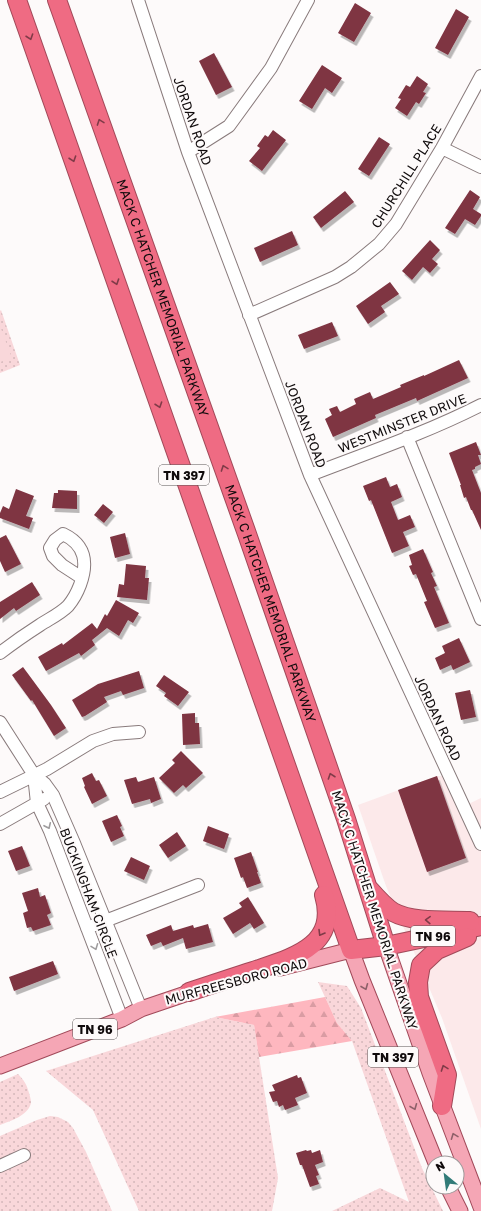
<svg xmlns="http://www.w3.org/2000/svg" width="481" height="1211" viewBox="0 0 481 1211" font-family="'Golos Text',sans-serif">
	<defs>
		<pattern id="grass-dots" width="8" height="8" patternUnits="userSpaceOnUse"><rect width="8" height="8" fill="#f9d7da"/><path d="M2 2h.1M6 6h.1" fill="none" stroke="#d4b7ba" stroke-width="1.8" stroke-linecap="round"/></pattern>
		<pattern id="forest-firs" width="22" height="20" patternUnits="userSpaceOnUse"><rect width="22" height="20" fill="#feb7bf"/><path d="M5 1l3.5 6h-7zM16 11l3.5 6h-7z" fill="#d99ca3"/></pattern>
		<filter id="shadow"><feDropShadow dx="2.5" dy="4" stdDeviation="0" flood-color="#0004"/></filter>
	</defs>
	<rect width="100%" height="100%" fill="#fdfafa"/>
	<path fill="#fce9ea" d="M437 776H444L460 808 481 798V1129L442 1018 386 886 358 805Z"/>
	<path fill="url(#grass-dots)" d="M1 310 20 365 0 373V311Z
		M318 982 347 986 361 1008 422 1168 443 1211H332L380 1188 409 1202 352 1041 337 1023Z
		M215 1017 254 1025 278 1178 272 1211H139L93 1110 46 1071Z
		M18 1074C24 1080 27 1085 29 1093 30 1096 31 1100 31 1103 28 1116 10 1121 0 1125V1082Z
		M50 1116 58 1117 68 1122 73 1128 86 1152 112 1211H0V1136L37 1120Z"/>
	<path fill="url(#forest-firs)" d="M325 997 337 1023 352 1041 259 1057 254 1025 215 1017Z"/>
	<path fill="#f9d7da" d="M0 326 12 358 0 362Z"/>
	<path fill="#7f3442" filter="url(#shadow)" d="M355 3 371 13 354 42 338 33Z
		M456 9 469 17 448 55 435 48Z
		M214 53 232 87 216 95 199 61Z
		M322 65 342 78 332 93 325 88 312 109 299 101Z
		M417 76 428 84 423 92 426 93 419 104 416 102 407 116 395 108 401 99 398 98 406 85 410 87Z
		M273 130 286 140 262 171 249 161 260 148 257 146 265 135 268 137Z
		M379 137 390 144 369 176 358 169Z
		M470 190 480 197 473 209 481 214V216L475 225 465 219 455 234 445 228Z
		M345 191 354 202 321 228 313 217Z
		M292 231 298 245 260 262 254 248Z
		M430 240 440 250 432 259 438 264 430 273 423 267 412 280 402 271Z
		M390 282 399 294 381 306 385 312 368 324 356 306Z
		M332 322 338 336 304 349 298 335Z
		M459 360 468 378 417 401 416 398 375 415 376 418 333 437 325 419 332 415 329 409 337 406 340 412 356 404 354 399 370 392 373 399 401 387 400 385 424 375V376Z
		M476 442 481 455H478L481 464 475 467V469L472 470 481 493V530L472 510H471L466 497 464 498 460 485H461L449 453Z
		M386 477 390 487 397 484 402 497 391 502 398 520 410 515 415 527 403 532 409 546 392 553 371 500 369 501 363 486Z
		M16 489 34 496 26 516 33 518 29 529 0 518V513L3 506 9 509Z
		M58 490 77 491V509L52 508 54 493H58Z
		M103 504 113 512 104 523 94 515Z
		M125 533 130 554 115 558 110 537Z
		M6 535 21 564 5 572 0 561V538Z
		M423 549 433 572 431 573 437 586 434 587 449 623 435 628 424 602 427 601 416 574 413 575 409 566 412 565 409 555Z
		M126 564 146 566 145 578H149L147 600 117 597 119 584 124 585Z
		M32 582 40 595 16 611 14 608 0 619V602Z
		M116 600 139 613 133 623 128 620 119 636 107 628 92 640 95 645 81 656 79 653 46 671 38 657 62 643 63 645 92 623 97 629 105 614 107 616Z
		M459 638 470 662 453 670 451 665 440 670 435 658 445 653 442 646Z
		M23 667 51 705 66 728 54 736 32 700 31 701 12 675Z
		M139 671 144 688 123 695 121 691 104 697 107 702 85 716 82 717 72 700 98 684Z
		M164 675 189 692 178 706 164 696 166 693 156 686Z
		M470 690 476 717 461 720 455 693Z
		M195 713V723H199L200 744 183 745 182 714Z
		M181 751 203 773 186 788 183 785 174 793 159 778 175 763 172 760Z
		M92 773 96 781 99 780 107 796 92 804 84 787 85 786 82 778Z
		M437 776 466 858 427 872 398 790Z
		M136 777 138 782 154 777 161 799 151 803 150 799 132 804 124 780Z
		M117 815 122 826 120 827 124 836 111 842 102 821Z
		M208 826 229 834 224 849 203 841Z
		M177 832 186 846 168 858 159 845Z
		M22 846 30 866 16 871 8 851Z
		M251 852 258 872H257L261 883 247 888 243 877 241 878 234 858Z
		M131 857 150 866 144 880 124 871Z
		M38 888 40 897 45 895 51 913 47 915 51 925 33 931 31 927 27 928 23 913 28 911 22 893Z
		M248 897 264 923 254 929 250 923 233 934 223 918 242 907 239 903Z
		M208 924 213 942 186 949 183 938 163 946 161 942 151 946 146 935 171 925 173 931 193 925 194 928Z
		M53 961 58 974 14 991 9 977Z
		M297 1075 298 1078 301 1077 307 1093 295 1098 298 1105 285 1110 283 1105 279 1107 277 1101 273 1102 269 1092 275 1091 272 1085Z
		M306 1150 307 1151 311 1150 312 1153 320 1150 323 1162 315 1165 319 1175 316 1176 319 1184 310 1187 302 1165H300L296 1153Z"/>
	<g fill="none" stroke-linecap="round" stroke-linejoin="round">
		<g stroke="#897b7c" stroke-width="14">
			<path id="minor" d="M138 0 188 152 310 475 481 844
				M442 148 481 167
				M188 152 229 126 271 68 308 0
				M249 315 335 277 351 267 379 244 396 224 442 148 481 76
				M407 437 481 619
				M310 475C367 453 426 433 481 405
				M0 653C13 643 26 634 40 625 49 619 60 614 68 606 73 600 77 593 80 585 88 563 86 545 63 534L55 540 50 548 53 556 62 565 82 578
				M0 722 34 775 45 784 53 795 74 843 141 1009
				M34 775 37 803 50 831 122 1019
				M0 792 47 769 93 741 113 734 139 732
				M0 824 44 799
				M87 928 198 885
				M0 1166 24 1155"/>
		</g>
		<g stroke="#a14959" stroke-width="17">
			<path id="major" d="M386 946 430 1073 481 1207
				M280 968 351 950 362 980 436 1163
				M0 1066 122 1019 141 1009 200 989
				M448 1187 460 1211"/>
		</g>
		<g stroke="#a14959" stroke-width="20">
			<g id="highway">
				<path d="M17 0 351 950 386 946 481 926"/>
				<path id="s1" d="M57 0 247 534 346 819 386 946"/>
				<path d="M370 890C377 898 384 906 393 912 413 923 447 920 470 921"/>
				<path d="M189 992C210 985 231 978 253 971 291 958 339 947 324 895"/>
				<path d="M442 1106 447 1075 419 997 418 982 421 965 437 950 467 937"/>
			</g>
		</g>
		<use href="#minor" stroke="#fff" stroke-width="12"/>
		<use href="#major" stroke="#f5a6b5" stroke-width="15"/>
		<use href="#highway" stroke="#ef6b83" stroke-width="18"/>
	</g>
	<defs><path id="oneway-chevron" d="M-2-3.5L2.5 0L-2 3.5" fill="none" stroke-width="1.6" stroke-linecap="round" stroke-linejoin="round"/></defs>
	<g stroke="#803b48">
		<use href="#oneway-chevron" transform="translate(30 37) rotate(71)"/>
		<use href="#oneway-chevron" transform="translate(100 122) rotate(-110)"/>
		<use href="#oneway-chevron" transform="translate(73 159) rotate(71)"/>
		<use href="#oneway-chevron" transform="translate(116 282) rotate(71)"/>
		<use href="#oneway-chevron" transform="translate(159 405) rotate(71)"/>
		<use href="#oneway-chevron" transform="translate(224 468) rotate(-110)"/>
		<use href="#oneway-chevron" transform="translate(331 776) rotate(-109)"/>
		<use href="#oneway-chevron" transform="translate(428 920) rotate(-178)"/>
		<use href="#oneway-chevron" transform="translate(321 933) rotate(121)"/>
		<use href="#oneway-chevron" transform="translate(444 1068) rotate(-110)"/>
	</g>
	<g stroke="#9f9d9e">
		<use href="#oneway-chevron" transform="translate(48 826) rotate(65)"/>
		<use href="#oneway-chevron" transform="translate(95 947) rotate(69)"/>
	</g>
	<g stroke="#8e6069">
		<use href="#oneway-chevron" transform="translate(365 987) rotate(68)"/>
		<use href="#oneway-chevron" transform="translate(414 1107) rotate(68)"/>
		<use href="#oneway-chevron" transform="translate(454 1136) rotate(-111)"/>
	</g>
	<g text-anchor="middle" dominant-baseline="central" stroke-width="4" stroke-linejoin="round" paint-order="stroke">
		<g fill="#fdfafa" stroke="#575353" stroke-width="1">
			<rect x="159" y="465" width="50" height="20" rx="3"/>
			<rect x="411" y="926" width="44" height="20" rx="3"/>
			<rect x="73" y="1019" width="44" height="20" rx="3"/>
			<rect x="368" y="1047" width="50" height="20" rx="3"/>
		</g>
		<g font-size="12" font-weight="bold" fill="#100b0c">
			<text x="184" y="475">TN 397</text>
			<text x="433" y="936">TN 96</text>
			<text x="95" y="1029">TN 96</text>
			<text x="393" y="1057">TN 397</text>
		</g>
		<g font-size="13" fill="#100b0c" stroke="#fdfafa">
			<text transform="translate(193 121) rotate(71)">JORDAN ROAD</text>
			<text transform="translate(406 176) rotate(-58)">CHURCHILL PLACE</text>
			<text stroke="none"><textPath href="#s1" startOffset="316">MACK C HATCHER MEMORIAL PARKWAY</textPath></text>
			<text transform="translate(402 423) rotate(-22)">WESTMINSTER DRIVE</text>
			<text transform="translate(306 424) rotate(69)">JORDAN ROAD</text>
			<text stroke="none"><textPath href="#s1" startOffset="640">MACK C HATCHER MEMORIAL PARKWAY</textPath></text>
			<text transform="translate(438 718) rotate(65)">JORDAN ROAD</text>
			<text transform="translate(89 893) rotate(69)">BUCKINGHAM CIRCLE</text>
			<text transform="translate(375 910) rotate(72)">MACK C HATCHER MEMORIAL PARKWAY</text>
			<text transform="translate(236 981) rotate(-15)">MURFREESBORO ROAD</text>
		</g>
	</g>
	<g transform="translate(445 1175) rotate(331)"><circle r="19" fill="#fdfafa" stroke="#9e9a9b"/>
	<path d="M0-3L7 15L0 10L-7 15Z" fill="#327b78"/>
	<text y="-6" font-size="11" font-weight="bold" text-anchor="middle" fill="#100b0c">N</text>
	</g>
</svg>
